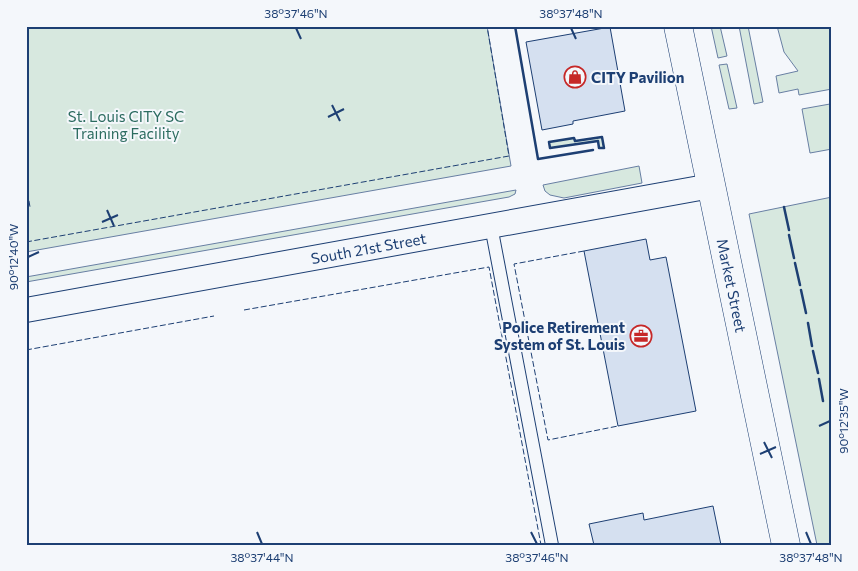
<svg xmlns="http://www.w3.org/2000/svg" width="858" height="571" viewBox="0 0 858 571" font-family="Commissioner,sans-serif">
	<rect width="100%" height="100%" fill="#f4f7fb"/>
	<path fill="#d7e8df" stroke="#687fa3" d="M26 26H487L511 166 26 252Z
		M711 26H720L727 56 718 58Z
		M739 26H748L763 102 754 104Z
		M777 26H832V89L799 95 798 89 779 93 776 76 798 71 784 52Z
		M727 64 737 108 729 109 719 65Z
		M830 104 832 149 810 153 802 109Z
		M602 137 604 148H599L598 141 550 148 549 142 574 138 575 141Z
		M639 166 642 183 564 198 550 195 545 191 543 185Z
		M516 190 515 194 509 197 26 282V277Z
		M832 197V545H817L749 214Z"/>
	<path fill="#d5e0f0" stroke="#1d3f73" d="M610 27 625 111 573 121V124L542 130 526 42Z
		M646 239 650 260 666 257 696 411 618 426 584 251Z
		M713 506 721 545H594L589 524 643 513 644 520Z"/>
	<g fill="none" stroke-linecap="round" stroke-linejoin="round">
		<g stroke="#1d3f73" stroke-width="14">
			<path id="lane" d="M491 226 552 545"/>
		</g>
		<g stroke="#1d3f73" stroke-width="26">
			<g id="street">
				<path id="s1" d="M26 310 711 186"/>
			</g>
		</g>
		<g stroke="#1d3f73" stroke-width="29">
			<g id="primary">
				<path id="s2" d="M678 26 786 545"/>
			</g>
		</g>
		<use href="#lane" stroke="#f4f7fb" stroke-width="12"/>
		<use href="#street" stroke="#f4f7fb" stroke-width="24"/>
		<use href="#primary" stroke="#f4f7fb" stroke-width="28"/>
		<path stroke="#1d3f73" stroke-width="1" stroke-dasharray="6 2.5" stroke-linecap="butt" d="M26 184 30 207
			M26 242 509 156 487 26
			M584 251 514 264 548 440 618 426
			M244 310 489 267 541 545
			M26 350 214 316"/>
		<path stroke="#1d3f73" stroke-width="2.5" d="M515 26 538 159 593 150
			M602 137 604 148H599L598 141 550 148 549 142 574 138 575 141Z
			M784 207 789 230
			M789 235 794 258
			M795 263 800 285
			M801 290 806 313
			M808 323 812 346
			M813 351 818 373
			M819 379 823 401"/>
	</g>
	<path fill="none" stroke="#1d3f73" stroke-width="2" d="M296 28 301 39M571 28 576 39M332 105 340 121M328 117 344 109M107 210 114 226M102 222 118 215M28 257 39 252M819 426 830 421M764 442 772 458M760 454 776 447M257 532 262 544M531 532 537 544M806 532 811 544"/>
	<defs>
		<g id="shop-ring" transform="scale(1.125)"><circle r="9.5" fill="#f4f7fb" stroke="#c62828" stroke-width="1.5"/><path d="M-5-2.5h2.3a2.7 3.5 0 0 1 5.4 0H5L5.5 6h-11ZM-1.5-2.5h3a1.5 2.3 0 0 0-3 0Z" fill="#c62828"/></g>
		<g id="office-ring" transform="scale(1.125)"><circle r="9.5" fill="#f4f7fb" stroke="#c62828" stroke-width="1.5"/><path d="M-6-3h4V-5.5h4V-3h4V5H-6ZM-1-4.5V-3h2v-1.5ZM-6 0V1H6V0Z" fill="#c62828"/></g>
	</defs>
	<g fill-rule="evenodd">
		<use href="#shop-ring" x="575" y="77"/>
		<use href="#office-ring" x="641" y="336"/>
	</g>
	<g text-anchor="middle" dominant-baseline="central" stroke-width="4" stroke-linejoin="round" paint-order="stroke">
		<g font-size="15" font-weight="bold" fill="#1d3f73" stroke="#f4f7fb" text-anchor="start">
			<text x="591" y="77">CITY Pavilion</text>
			<text x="625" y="327" text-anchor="end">Police Retirement<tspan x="625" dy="17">System of St. Louis</tspan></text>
		</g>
		<g font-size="15" fill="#2c6c60" stroke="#f4f7fb">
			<text x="126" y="116">St. Louis CITY SC<tspan x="126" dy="17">Training Facility</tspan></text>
		</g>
		<g font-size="15" fill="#1d3f73" stroke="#f4f7fb">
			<text stroke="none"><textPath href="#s1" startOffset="348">South 21st Street</textPath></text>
			<text stroke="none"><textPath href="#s2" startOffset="265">Market Street</textPath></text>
		</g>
	</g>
	<rect width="858" height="571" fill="none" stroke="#f4f7fb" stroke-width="55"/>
	<rect x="28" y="28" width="802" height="516" fill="none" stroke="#1d3f73" stroke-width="2"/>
	<g font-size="12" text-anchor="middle" fill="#1d3f73">
		<text x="296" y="18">38°37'46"N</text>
		<text x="571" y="18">38°37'48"N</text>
		<text transform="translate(14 257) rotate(-90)" y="4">90°12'40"W</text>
		<text transform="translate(844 421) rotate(-90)" y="4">90°12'35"W</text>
		<text x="262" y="562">38°37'44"N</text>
		<text x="537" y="562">38°37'46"N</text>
		<text x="811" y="562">38°37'48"N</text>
	</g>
</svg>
